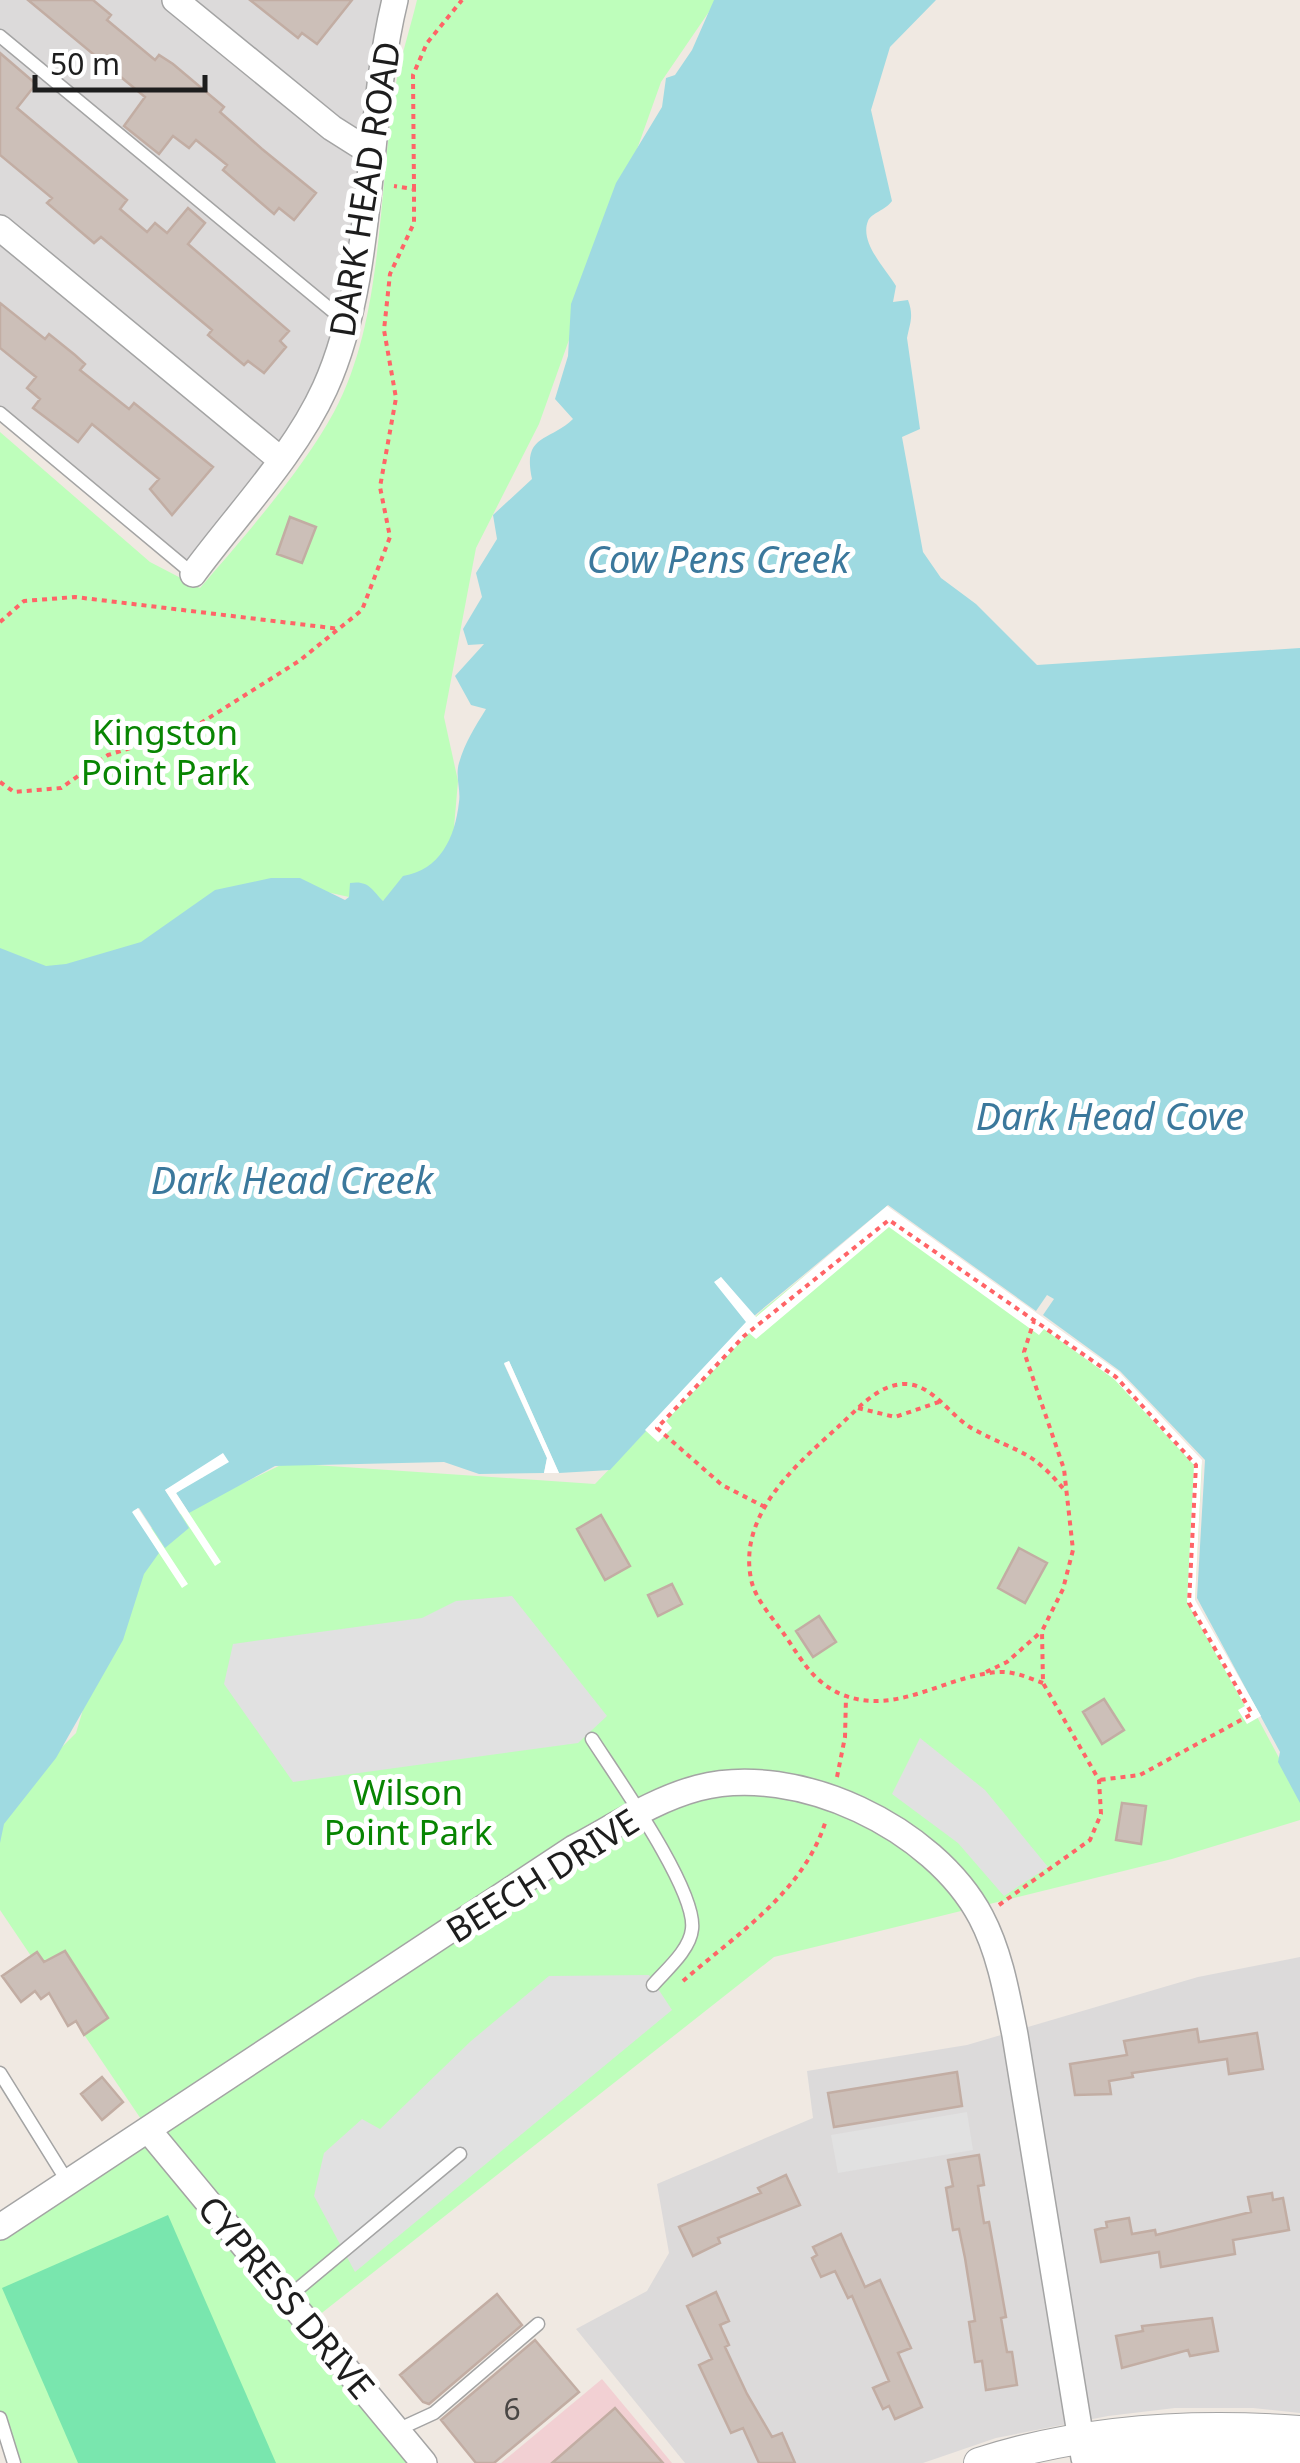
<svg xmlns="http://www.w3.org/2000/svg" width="1300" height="2463" viewBox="0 0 1300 2463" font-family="'Noto Sans',sans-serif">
	<rect width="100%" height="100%" fill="#f0e9e2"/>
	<path fill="#dcdada" d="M0 0H396L347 323 312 412 193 574 0 415Z
		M1300 1957V2413L1253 2408H1175L1108 2416 996 2438 923 2463H685L576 2329 647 2291 669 2253 657 2184 813 2118 807 2071 967 2045 1198 1977Z"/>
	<path fill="#f2d0d3" d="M602 2379 672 2463H501Z"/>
	<path fill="#befebb" d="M417 0H717L661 82 539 424 476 548 444 717 458 781 453 839 437 871 412 891 376 903 277 881 148 944 31 980 0 974V432L150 562 200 588C244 537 302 471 334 412 384 319 378 191 395 89 400 59 410 29 417 0Z
		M888 1208 1118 1373 1202 1465 1195 1601 1300 1797V1820L1172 1859 774 1957 309 2323 411 2463H14L0 2418V2226L149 2131 0 1910V1809L76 1733 135 1536 285 1463 595 1484 761 1311Z"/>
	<path fill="#79e6ae" d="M168 2215 276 2463H78L2 2288Z"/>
	<path fill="#e1e1e1" d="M512 1596 607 1716 578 1743 293 1782 224 1684 233 1644 422 1618 456 1601Z
		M920 1738 985 1790 1048 1867 1004 1896 958 1843 892 1794Z
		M649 1975 672 2010 355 2272 314 2196 324 2153 362 2119 380 2129 471 2041 549 1976Z
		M967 2112 973 2150 838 2173 831 2135Z"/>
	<path fill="#9fdae1" d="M714 0H936L890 47 871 110 892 201C886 210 871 213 868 221 859 243 887 270 896 286L893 302 908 300C914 316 910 323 907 338L920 429 902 437 923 552 941 578 976 604 1037 665 1300 648V1803L1278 1762 1280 1752 1197 1598 1205 1460 1120 1371 1043 1315 1054 1299 1047 1295 1036 1311 888 1205 754 1316 721 1277 715 1282 747 1322 610 1470 559 1473 509 1361 504 1364 547 1458 544 1473 479 1474 444 1462 275 1466 189 1513 176 1493 201 1476 204 1479 198 1472 165 1490 189 1528 165 1548 139 1508 133 1511 159 1553 144 1574 123 1640 56 1758 4 1824 0 1843V948L46 966 66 964 141 942 215 890 271 878H300L345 900 349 897 350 883C369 880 372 890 383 901L403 876C440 870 455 838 459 802 461 790 455 776 459 763 465 742 475 727 486 709L471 705 455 676 484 644 468 645 463 629 482 597 476 573 497 539 493 515 532 479C522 434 549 442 573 419L555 399 568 356 571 304 616 183 662 107 666 78 675 75 692 50Z"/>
	<path fill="#fff" d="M887 1206 1119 1372 1202 1460 1195 1600 1261 1716 1247 1724 1238 1710 1245 1706 1187 1602 1194 1465 1114 1379 1044 1329 1039 1335 889 1227 756 1339 749 1333 666 1421 672 1428 658 1442 645 1430 746 1322 714 1282 721 1277 756 1317Z
		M509 1361 559 1473H544L547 1458 504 1363Z
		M223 1453 229 1462 176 1493 221 1562 215 1566 165 1490Z
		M138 1508 188 1584 182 1588 132 1512Z"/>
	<path fill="#ccbfb8" stroke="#c2ada3" stroke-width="2.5" d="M28 0H93L111 15 107 20 155 60 159 55 173 64 224 107 220 112 262 149 316 193 294 220 279 208 274 214 223 170 227 165 196 140 189 148 173 136 159 154 124 126 145 97Z
		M250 0H352L317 44 302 33 298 38Z
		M0 53 36 84 17 108 127 200 120 209 147 232 155 223 167 233 188 208 205 223 188 244 289 331 280 341 286 347 264 373 248 361 244 365 208 335 212 330 101 237 94 243 47 203 52 198 0 155Z
		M0 303 45 339 49 334 75 355 85 364 80 370 129 409 134 403 213 467 172 515 150 489 159 479 92 424 78 442 33 408 40 399 27 388 36 377 0 348Z
		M290 517 316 527 302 563 277 554Z
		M601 1515 630 1566 605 1580 577 1529Z
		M1019 1548 1047 1563 1025 1603 998 1588Z
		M672 1584 682 1604 658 1616 648 1595Z
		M819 1616 836 1642 813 1657 796 1631Z
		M1104 1699 1124 1730 1102 1744 1083 1712Z
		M1122 1803 1146 1806 1141 1844 1116 1840Z
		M65 1951 108 2018 84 2035 76 2021 68 2026 49 1993 41 1999 35 1991 21 2002 2 1976 37 1952 44 1962Z
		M1197 2029 1199 2042 1257 2033 1263 2069 1229 2074 1227 2059 1132 2073 1133 2077 1109 2081 1111 2094 1075 2095 1070 2064 1127 2055 1124 2041Z
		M957 2072 962 2106 834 2127 828 2093Z
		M102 2077 123 2102 102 2120 81 2094Z
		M979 2155 984 2185 978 2186 981 2205 984 2223 989 2222 1006 2317 1001 2318 1007 2352H1012L1017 2385 986 2390 982 2361 975 2362 969 2322 975 2321 965 2258 959 2229 953 2230 946 2188 953 2186 948 2160Z
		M786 2175 800 2205 718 2238 720 2243 693 2256 679 2227 761 2193 758 2188Z
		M1272 2193 1273 2200 1283 2198 1289 2230 1233 2240 1235 2254 1161 2267 1159 2252 1101 2262 1095 2230 1107 2227 1106 2222 1129 2218 1132 2234 1155 2230 1156 2235 1251 2212 1248 2197Z
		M841 2234 865 2287 880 2280 911 2348 898 2353 922 2407 895 2419 889 2406 883 2409 873 2388 889 2381 852 2296 848 2298 835 2271 821 2277 812 2258 817 2255 813 2247Z
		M716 2292 729 2321 720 2325 729 2345 725 2347 747 2394 772 2437 782 2433 795 2463H759L743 2428 731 2433 699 2365 712 2359 687 2306Z
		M497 2294 522 2325 429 2404 423 2402 400 2375Z
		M1212 2318 1218 2351 1190 2356 1188 2350 1122 2368 1116 2336 1143 2331 1142 2326Z
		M535 2340 579 2392 494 2463H476L441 2420Z
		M615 2408 663 2463H552Z"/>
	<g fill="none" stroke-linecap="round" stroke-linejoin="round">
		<g stroke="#a4a4a4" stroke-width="15">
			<path id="service" d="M0 36 347 323
				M0 413 193 574
				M592 1739C615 1775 697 1890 692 1929 690 1950 666 1970 653 1985
				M0 2073 69 2184
				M287 2298 460 2154
				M0 2418 14 2463
				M397 2430 434 2413 538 2324"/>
		</g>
		<g stroke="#a4a4a4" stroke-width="28">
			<path id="minor" d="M175 0 332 128 370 152
				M0 228 281 460
				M193 574C237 514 294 456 325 388 376 276 365 123 395 0
				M149 2131 424 2463
				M0 2227 574 1848C614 1827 653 1800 698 1788 797 1762 934 1828 981 1917 1000 1953 1007 1995 1015 2035L1084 2458"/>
		</g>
		<g stroke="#a4a4a4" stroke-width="32">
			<path id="tertiary" d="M979 2463C1083 2429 1192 2423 1300 2431
				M1097 2463 1193 2456 1300 2460"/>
		</g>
		<path stroke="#ff6467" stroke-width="4" stroke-dasharray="5 5" stroke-linecap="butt" d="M414 189 413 75 427 43 462 0
			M0 622 24 601 75 597 340 629
			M0 782 14 792 61 788 108 755 193 728 299 661 362 610 390 537 380 487 396 398 384 330 390 274 414 223V189L394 186
			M858 1408 895 1417 939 1402
			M765 1507 722 1485 657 1428 744 1336 889 1220 1116 1377 1196 1465 1189 1603 1252 1714 1140 1775 1099 1780
			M986 1672 1007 1662 1042 1631
			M1043 1683C1029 1678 1014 1671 999 1672 946 1675 898 1716 843 1695 814 1683 803 1662 786 1637 774 1619 755 1600 751 1579 738 1514 796 1465 838 1427 857 1410 878 1383 907 1384 935 1386 951 1418 975 1430 1022 1455 1030 1448 1067 1493
			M837 1777 845 1737 846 1697
			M999 1905 1090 1840 1101 1814 1099 1780 1043 1683 1042 1631 1063 1589 1073 1550 1064 1469 1024 1352 1034 1321
			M683 1981C739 1932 804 1892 826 1820"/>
		<use href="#service" stroke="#fff" stroke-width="12"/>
		<use href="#minor" stroke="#fff" stroke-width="25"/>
		<use href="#tertiary" stroke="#fff" stroke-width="30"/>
	</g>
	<g text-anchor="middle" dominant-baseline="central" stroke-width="10" stroke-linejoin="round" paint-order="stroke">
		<g font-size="30" fill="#494644">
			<text x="512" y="2408">6</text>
		</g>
		<g font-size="35" fill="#1d1d1d" stroke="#fff">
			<text transform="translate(364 189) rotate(-81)">DARK HEAD ROAD</text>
			<text transform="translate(542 1875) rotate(-32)">BEECH DRIVE</text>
			<text transform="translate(287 2297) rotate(50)">CYPRESS DRIVE</text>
		</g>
		<g font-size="35" fill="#088502" stroke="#fff">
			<text x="165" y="731">Kingston<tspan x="165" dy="40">Point Park</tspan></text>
			<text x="408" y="1791">Wilson<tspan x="408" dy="40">Point Park</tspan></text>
		</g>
		<g font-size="38" font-style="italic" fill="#3b789c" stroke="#fff">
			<text x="718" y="558">Cow Pens Creek</text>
			<text x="1110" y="1115">Dark Head Cove</text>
			<text x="292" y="1179">Dark Head Creek</text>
		</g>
	</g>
	<path d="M35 75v15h170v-15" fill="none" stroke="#1d1d1d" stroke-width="5"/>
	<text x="50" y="75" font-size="30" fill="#1d1d1d" stroke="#ffffff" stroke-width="8" paint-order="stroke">50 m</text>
</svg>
